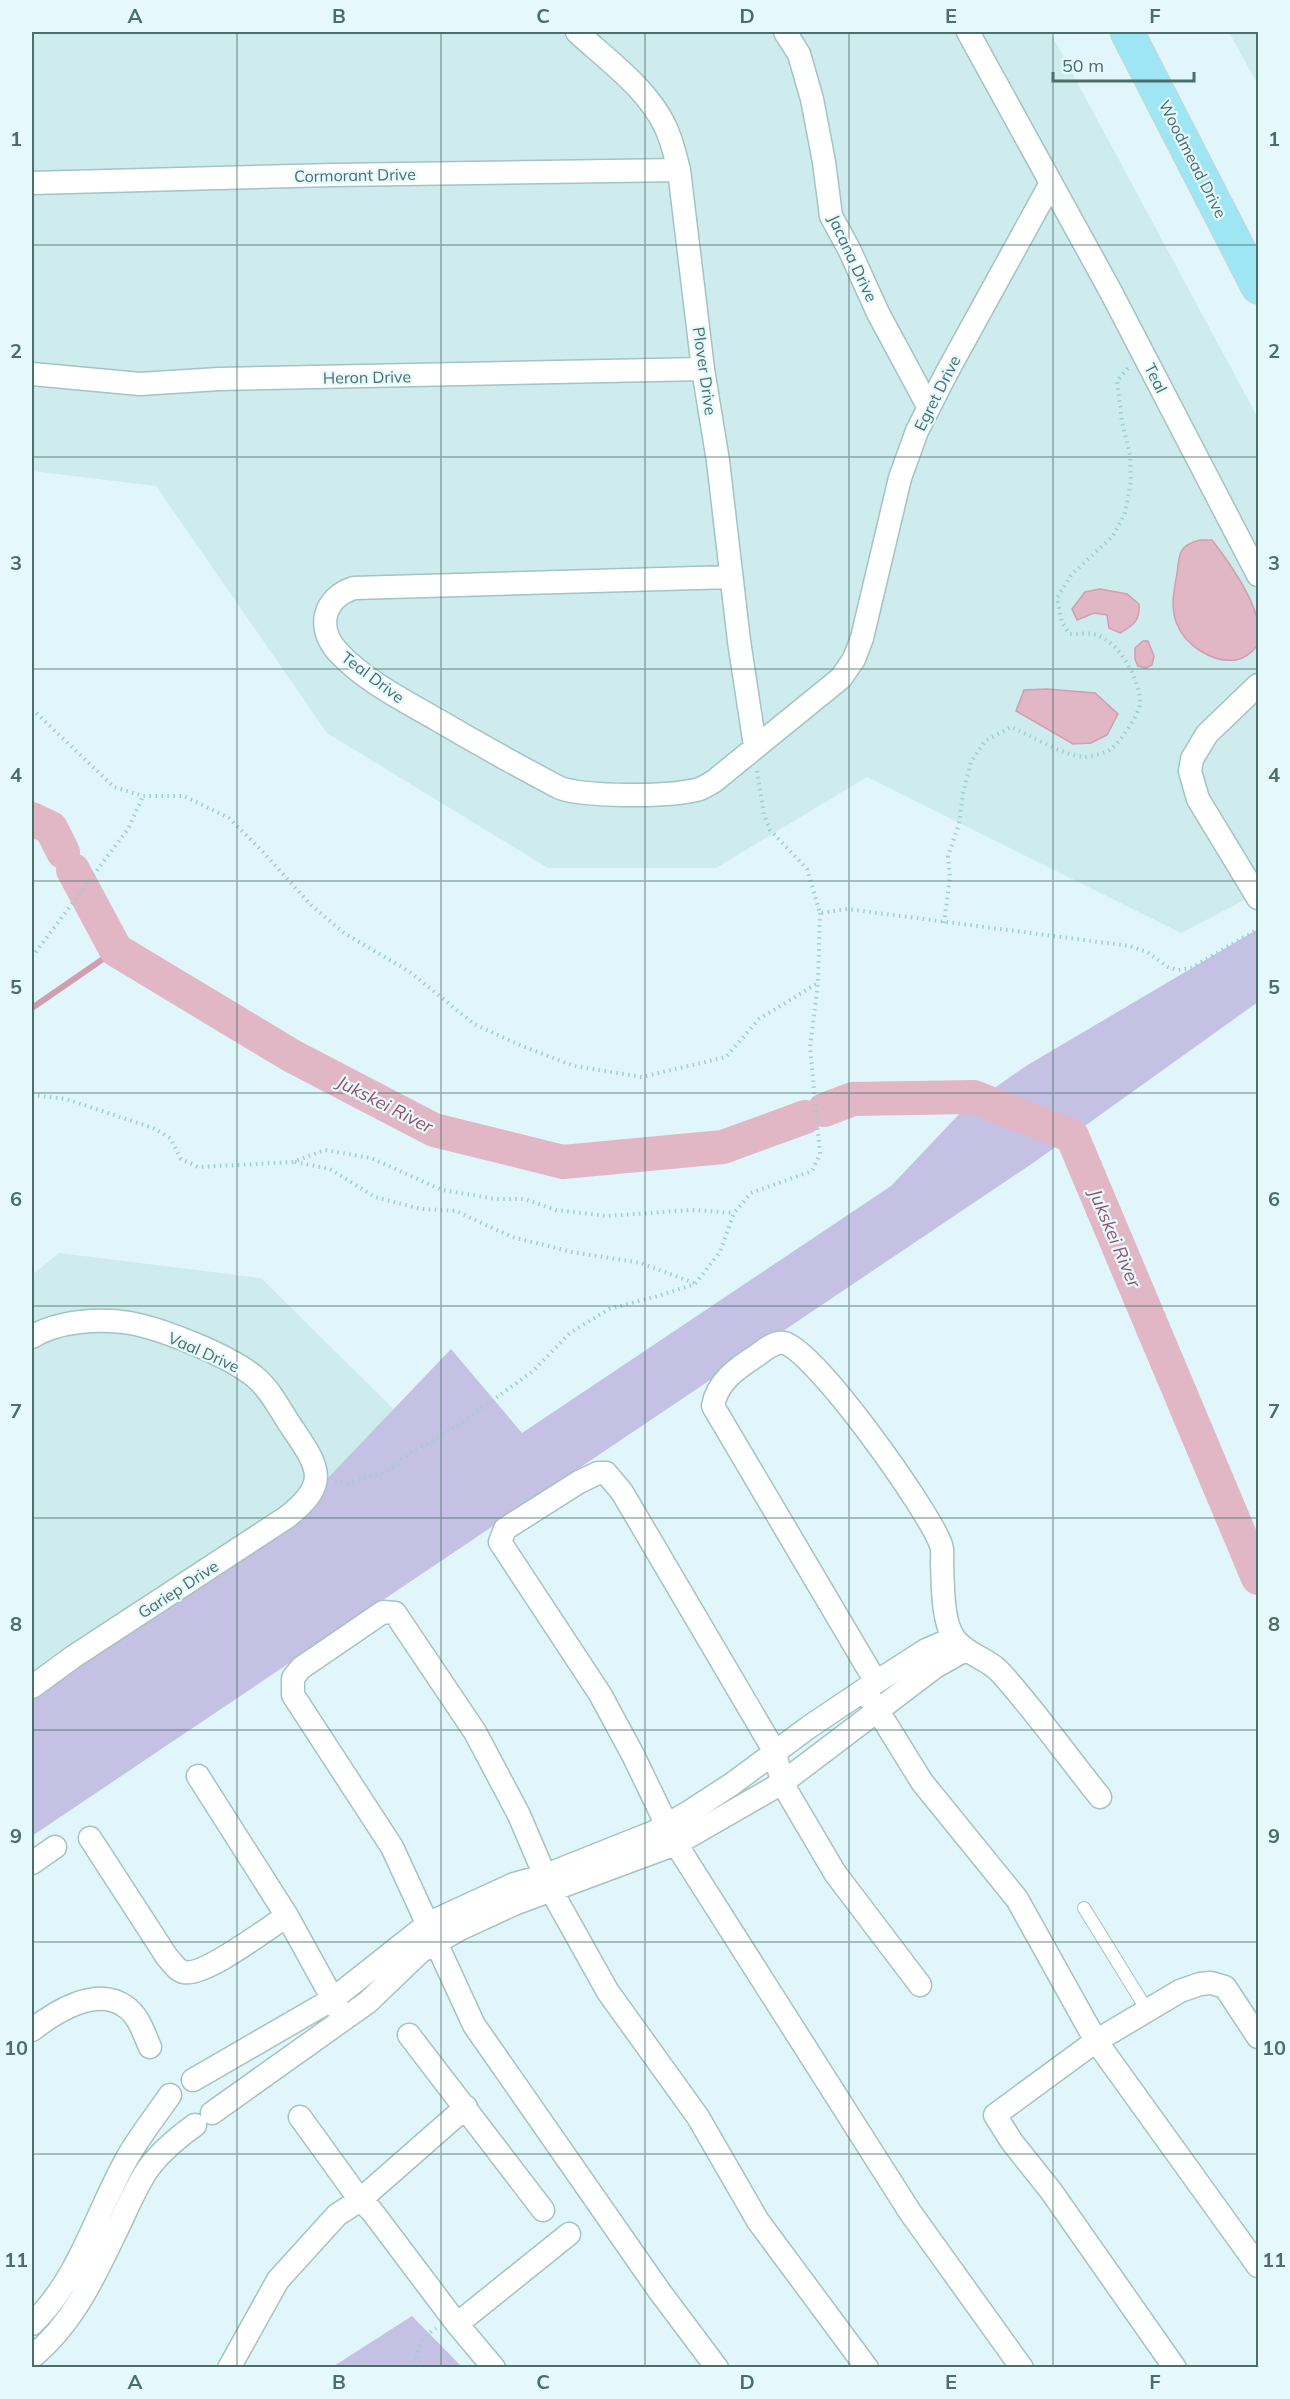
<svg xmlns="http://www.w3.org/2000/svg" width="1290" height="2399" viewBox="0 0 1290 2399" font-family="Mulish,sans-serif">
	<rect width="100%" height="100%" fill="#e0f6fa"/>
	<path fill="#ceebed" d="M32 32H1050L1258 418V893L1181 933 867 777 716 868H548L327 733 156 486 32 471Z
		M1229 32H1258V85Z
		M59 1253 261 1278 443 1458 32 1832V1275Z"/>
	<path fill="#c5c1e5" d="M1258 929V1002L1033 1163 32 1836V1684L305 1502 451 1349 522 1433 891 1186 963 1110 1026 1066Z
		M412 2316 462 2367H333L334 2366Z"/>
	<path fill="#e1b7c5" stroke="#d19eaf" stroke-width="1.5" d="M1200 540H1212C1229 562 1252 594 1258 622 1259 629 1259 638 1258 645 1252 652 1245 659 1236 660 1212 663 1185 645 1177 624 1170 608 1174 590 1177 574 1179 554 1179 545 1200 540Z
		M1100 589 1127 594 1139 604C1140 621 1134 625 1120 633L1109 628 1107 615 1094 613 1077 620 1072 609 1085 592Z
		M1143 641H1148L1154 656 1152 665 1146 668 1138 666 1135 659V648Z
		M1047 689 1095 693 1118 714 1107 735 1091 743 1073 744 1016 711 1024 690Z"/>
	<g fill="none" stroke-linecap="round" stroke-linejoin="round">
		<path stroke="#d19eaf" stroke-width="6" d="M32 1008 116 950"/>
		<path stroke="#e1b7c5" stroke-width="34" d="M32 819 51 828 63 852
			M73 870 116 950 292 1056 434 1130 563 1162 723 1147 805 1117
			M824 1110 853 1099 974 1097 1072 1136 1258 1578"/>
		<g stroke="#a4c3c3" stroke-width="14">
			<path id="lane" d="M1084 1908 1147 2010"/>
		</g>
		<g stroke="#a4c3c3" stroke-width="25">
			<path id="street" d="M577 32C607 60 647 88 665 126 672 140 675 155 679 170L703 369 718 461 739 641 755 746
				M785 32 799 54 812 99 824 162 831 216 849 249 878 313 928 406
				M968 32 1111 292 1258 575
				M32 183 333 175 679 170
				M32 374 140 384 219 379 703 369
				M731 577 354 588C323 598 316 628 338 652 365 681 403 700 436 719 477 743 518 766 560 788 587 797 667 797 696 790 702 789 707 785 713 782L841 678 854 659 862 638 900 478 917 431 946 374 1051 183
				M1258 685 1207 734 1192 759 1190 771 1198 799 1258 898
				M32 1337C57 1321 100 1318 130 1323 163 1329 230 1356 255 1377 271 1390 281 1412 293 1429 319 1468 330 1483 287 1517L73 1657 32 1687
				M876 1682 713 1406C717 1382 736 1369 756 1356 763 1351 774 1341 784 1343 815 1350 930 1512 941 1545 943 1550 942 1557 942 1563 943 1584 942 1621 954 1638 966 1655 988 1658 1001 1673 1036 1712 1067 1756 1100 1797
				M870 1698 922 1782 1017 1899 1096 2041 1258 2266
				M198 1776 287 1916 340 2012
				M90 1838 167 1957C172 1962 177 1971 184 1972 204 1977 268 1928 287 1916
				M32 1863 55 1847
				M920 1985 835 1873 782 1783 775 1752 622 1492 606 1473H598L579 1482 505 1529 500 1542 600 1694 633 1755 676 1844 910 2212 1022 2368
				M32 2030C55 2012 97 1985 126 2007 139 2016 144 2034 150 2047
				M409 2035 543 2210
				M193 2080 333 1999 429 1923 514 1884 546 1875 654 1832 689 1812 732 1784 809 1727 870 1686 926 1650 954 1638
				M212 2113 368 2002 420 1952 460 1929 514 1904 676 1844 782 1783 935 1667 965 1650
				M300 2117 360 2200 466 2107
				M32 2324C79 2279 95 2216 126 2160 138 2138 155 2117 170 2095
				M457 2324 569 2234
				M32 2357C75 2322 97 2271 121 2221 129 2204 137 2185 148 2169 161 2151 177 2138 195 2125
				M229 2368 278 2280 337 2215 360 2200 371 2210 457 2324 494 2368
				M717 2368 660 2292 474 2025 392 1847 293 1695V1678L301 1668 383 1612 395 1613 475 1732 519 1815 551 1890 608 1992 698 2117 758 2221 867 2368
				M1175 2368 1051 2191 1012 2142 995 2115 1096 2041 1180 1991 1200 1984 1211 1983 1225 1987 1258 2037"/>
		</g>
		<g stroke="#c9d4d2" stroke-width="35">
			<path id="primary" d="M1127 32 1258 287"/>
		</g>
		<path stroke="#9ed0cc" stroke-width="4" stroke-dasharray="1.5 4.5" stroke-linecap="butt" d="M32 709 114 787 143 796H184L229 818 263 852 311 905 344 933 410 972 474 1024 522 1046 574 1066 642 1077 726 1057 759 1019 818 983
			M757 771 764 814 770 830 807 869 820 913 847 909 1130 946 1147 952 1168 967 1178 970 1191 968 1258 929
			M944 923 950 877 948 856 959 824 963 793 971 762 985 741 1011 727C1030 735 1064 756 1084 757 1090 757 1105 753 1110 750 1119 743 1140 714 1140 703 1140 680 1119 639 1093 634 1086 633 1078 634 1070 634L1062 623 1057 598 1071 575 1113 536 1125 513 1131 481 1130 455 1122 422 1117 381 1129 367
			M32 957 128 829 143 796
			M32 1095 66 1099 153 1128 170 1138 181 1159 198 1167 293 1162 325 1150 371 1158 442 1190 496 1199H525L556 1210 607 1216 692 1210 734 1213
			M295 1162 330 1169 375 1197 421 1209 456 1211 512 1237 572 1252 641 1263 694 1283
			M335 1482 348 1483 388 1471 410 1453 459 1425 533 1371 570 1333 609 1309 658 1296 695 1284 720 1252 734 1213 751 1193 812 1171 820 1154 810 1047 818 983 820 913
			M423 2368 416 2357C420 2343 425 2336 436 2328"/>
		<use href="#lane" stroke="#fff" stroke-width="12"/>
		<use href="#street" stroke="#fff" stroke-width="22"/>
		<use href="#primary" stroke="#9ee6f3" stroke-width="33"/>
	</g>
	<path fill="none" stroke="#4a6e6a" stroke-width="1.5" stroke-opacity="0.55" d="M237 32V2368M441 32V2368M645 32V2368M849 32V2368M1053 32V2368M32 245H1258M32 457H1258M32 669H1258M32 881H1258M32 1093H1258M32 1306H1258M32 1518H1258M32 1730H1258M32 1942H1258M32 2154H1258"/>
	<g text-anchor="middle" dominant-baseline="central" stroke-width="4.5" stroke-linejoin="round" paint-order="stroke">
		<g font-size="16" fill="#4a6e6a" stroke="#e6fafd">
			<text transform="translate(1193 159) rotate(63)">Woodmead Drive</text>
			<text transform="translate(355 175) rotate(-1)">Cormorant Drive</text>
			<text transform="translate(853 258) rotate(65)">Jacana Drive</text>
			<text transform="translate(705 371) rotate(82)">Plover Drive</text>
			<text transform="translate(367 377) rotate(-1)">Heron Drive</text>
			<text transform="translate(1156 378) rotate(63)">Teal</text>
			<text transform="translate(937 393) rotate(-63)">Egret Drive</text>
			<text transform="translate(373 677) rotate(37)">Teal Drive</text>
			<text transform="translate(204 1352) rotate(24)">Vaal Drive</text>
			<text transform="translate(178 1589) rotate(-33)">Gariep Drive</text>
		</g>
		<g font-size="18" font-style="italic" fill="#935064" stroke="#e6fafd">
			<text transform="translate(385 1104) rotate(27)">Jukskei River</text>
			<text transform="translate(1115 1238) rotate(67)">Jukskei River</text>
		</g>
	</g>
	<rect width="1290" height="2399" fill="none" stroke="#e6fafd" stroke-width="66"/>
	<path d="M1053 72v9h141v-9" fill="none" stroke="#4a6e6a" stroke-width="3"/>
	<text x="1062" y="72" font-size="18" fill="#4a6e6a" stroke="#e6fafd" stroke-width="4.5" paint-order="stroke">50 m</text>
	<rect x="33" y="33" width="1224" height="2333" fill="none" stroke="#4a6e6a" stroke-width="2"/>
	<g font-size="20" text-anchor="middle" font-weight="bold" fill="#4a6e6a">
		<text x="135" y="23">A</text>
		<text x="339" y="23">B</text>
		<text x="543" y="23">C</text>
		<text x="747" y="23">D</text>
		<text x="951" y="23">E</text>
		<text x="1155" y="23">F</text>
		<text x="16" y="146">1</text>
		<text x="1274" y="146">1</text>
		<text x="16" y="358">2</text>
		<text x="1274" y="358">2</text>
		<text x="16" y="570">3</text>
		<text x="1274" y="570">3</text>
		<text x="16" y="782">4</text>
		<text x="1274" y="782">4</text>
		<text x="16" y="994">5</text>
		<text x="1274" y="994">5</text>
		<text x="16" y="1206">6</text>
		<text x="1274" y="1206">6</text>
		<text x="16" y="1418">7</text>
		<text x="1274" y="1418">7</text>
		<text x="16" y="1631">8</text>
		<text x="1274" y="1631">8</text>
		<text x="16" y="1843">9</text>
		<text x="1274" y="1843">9</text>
		<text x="16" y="2055">10</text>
		<text x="1274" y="2055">10</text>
		<text x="16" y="2267">11</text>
		<text x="1274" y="2267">11</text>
		<text x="135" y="2389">A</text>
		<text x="339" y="2389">B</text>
		<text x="543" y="2389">C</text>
		<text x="747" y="2389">D</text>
		<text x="951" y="2389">E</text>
		<text x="1155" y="2389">F</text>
	</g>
</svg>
